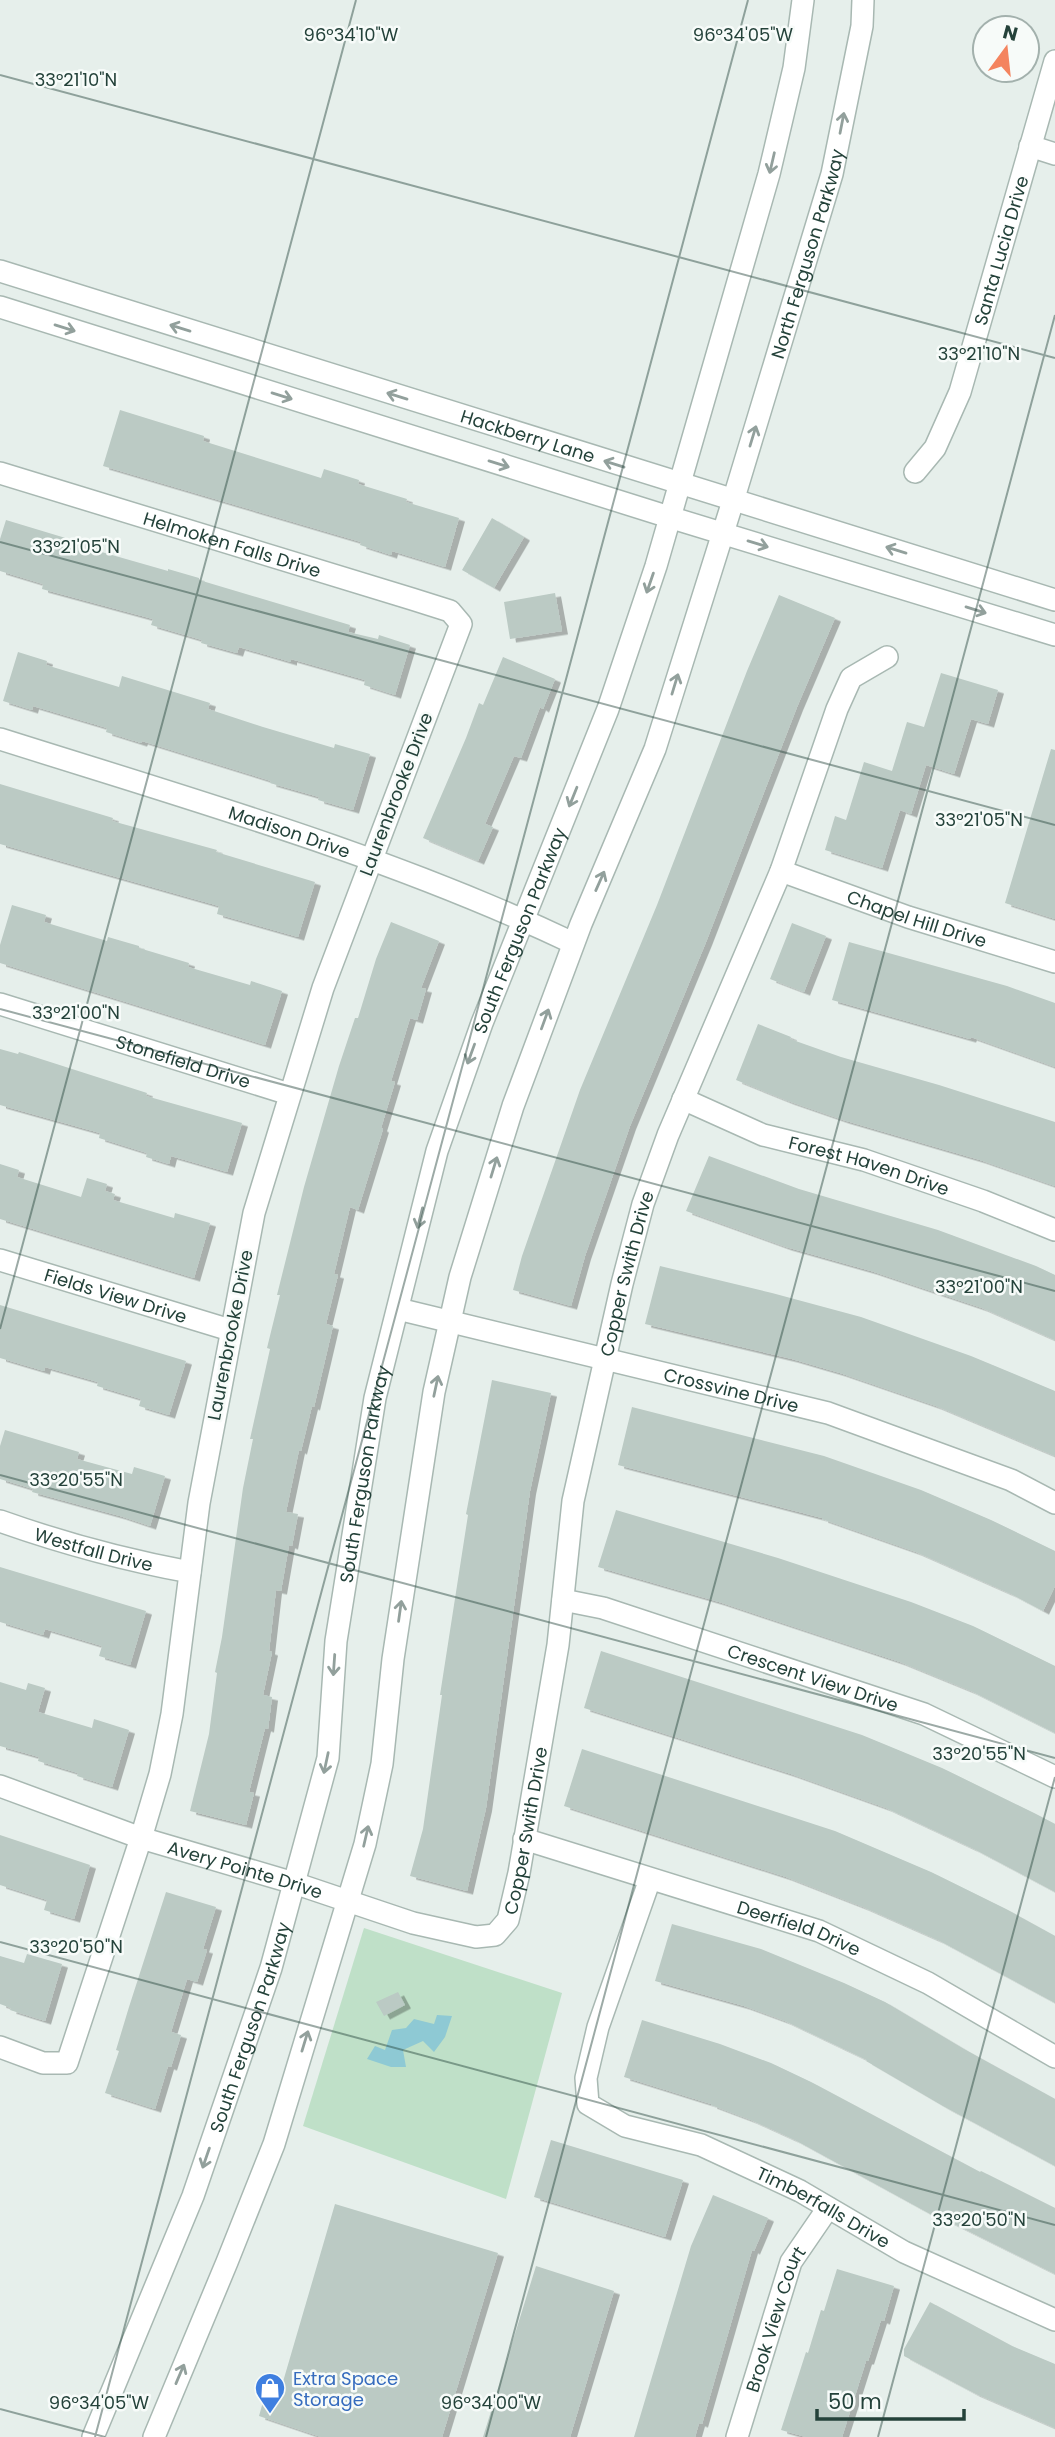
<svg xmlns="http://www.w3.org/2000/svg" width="1055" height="2437" viewBox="0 0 1055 2437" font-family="Poppins,sans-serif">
	<defs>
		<filter id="shadow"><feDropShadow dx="6" dy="3.5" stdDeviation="0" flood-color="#0004"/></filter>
	</defs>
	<rect width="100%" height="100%" fill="#e6efeb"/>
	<path fill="#bfe0c8" d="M364 1928 562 1993 506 2199 303 2126Z"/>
	<path fill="#8ec9d4" d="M437 2015 452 2016 445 2037 434 2052 423 2041 403 2050 406 2067H391L367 2059 375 2046 385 2050 392 2030 406 2028 414 2019 434 2024Z"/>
	<path fill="#bbcac4" filter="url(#shadow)" d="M120 410 204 436 203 441 321 478 324 469 359 480 358 484 407 499 406 502 459 518 445 567 392 551 391 555 360 545 361 542 103 466Z
		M492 518 524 537 494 588 462 570Z
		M6 520 92 546 91 549 168 571V569L199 578V580L350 625 348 632 378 639 379 635 410 645 395 695 364 685 365 680 291 659V662L239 647 237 653 201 643 202 640 151 625 153 619 42 589 43 584 0 571V539Z
		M555 593 562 631 510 639 504 602Z
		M779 595 835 618 797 707 706 942 630 1126 585 1256 571 1306 513 1290 522 1256 580 1090 657 905 747 671Z
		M18 652 47 661 46 665 119 687 122 676 210 703 208 709 263 727 334 748 335 744 370 754 353 810 318 800 319 797 270 783 271 781 142 741 141 743 106 732 107 728 33 706 32 710 3 701Z
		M503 657 555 679 543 709 540 707 521 758 514 756 485 824 493 827 478 861 423 838 466 738 479 703 483 705Z
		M941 673 998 690 988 724 971 719 954 774 926 765 911 814 900 810 882 868 825 850 835 816 846 820 864 762 892 771 907 722 924 727Z
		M1051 749 1055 750V919L1005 903Z
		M0 784 113 818 112 821 217 850 216 852 315 882 298 937 217 914 219 906 0 844Z
		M12 905 46 915 44 922 107 941 108 937 139 946V948L189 963 188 967 250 985 251 981 282 991 265 1045 0 963V945Z
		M391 922 439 941 421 988 426 989 417 1020 410 1018 391 1081 395 1082 381 1128 383 1129 358 1210 350 1207 334 1274 338 1275 326 1324 333 1326 314 1407 312 1406 301 1451 299 1450 286 1512 298 1514 292 1546 289 1545 281 1591 276 1590 269 1651 272 1652 263 1695 272 1697 268 1729 265 1728 249 1792 254 1793 246 1825 190 1811 209 1734 217 1673 215 1672 222 1637 243 1488 253 1439H250L270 1349 267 1348 280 1295H277L304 1187 339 1066 355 1018H358L376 959Z
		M792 923 826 936 804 992 770 979Z
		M849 942 1007 986 1055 1003V1067L971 1037 970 1039 832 1000Z
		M758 1024 791 1037 790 1039 841 1057 939 1085 1055 1122V1186L980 1160 843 1120 788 1101 736 1080Z
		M0 1049 18 1054 19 1052 147 1093 146 1096 242 1123 227 1172 171 1156 169 1164 146 1157 147 1153 99 1138 100 1133 0 1105Z
		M709 1156 799 1189 938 1230 1036 1266 1055 1275V1340L982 1308 871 1271 786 1247 686 1211Z
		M0 1164 19 1170 17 1177 81 1197 87 1178 107 1184 105 1191 115 1194 113 1200 174 1218 175 1213 210 1223 194 1278 0 1219Z
		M660 1266 772 1293 861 1317 971 1356 1055 1391V1456L936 1406 840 1373 792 1359 645 1324Z
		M0 1305 186 1361 169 1415 139 1406 141 1399 97 1386 98 1382 45 1367 44 1371 0 1358Z
		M492 1380 551 1393 530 1491 486 1808 467 1891 410 1876 423 1829 442 1695H440L468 1515 466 1514Z
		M632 1407 824 1456 921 1490 991 1520 1055 1551V1586L1043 1611 1011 1594 916 1552 822 1519V1518L618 1465Z
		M5 1430 79 1452 77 1459 132 1474 134 1467 165 1476 150 1526 120 1516 32 1492 33 1489 0 1479V1446Z
		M616 1510 778 1558 911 1602 973 1626 1055 1666V1733L971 1691 900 1662 719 1602 598 1567Z
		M0 1567 146 1611 130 1665 99 1656 102 1646 45 1629 43 1635 0 1622Z
		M601 1651 862 1735 942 1768 1034 1813 1055 1824V1892L974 1849 886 1808 791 1774 584 1708Z
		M0 1682 26 1690 28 1683 45 1688 38 1712 92 1728 94 1719 129 1730 112 1787 77 1776 78 1773 38 1761 39 1757 0 1746Z
		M582 1749 835 1831 931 1872 1006 1909 1055 1936V2003L938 1940 863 1907 786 1877 564 1806Z
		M0 1835 90 1865 74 1919 44 1910 47 1900 0 1885Z
		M166 1892 216 1907 203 1949 207 1950 197 1982 187 1979 171 2032 181 2035 171 2067 168 2066 155 2109 105 2093 119 2051 116 2050 129 2007Z
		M672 1924 761 1949 844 1983 885 2002 964 2049 1055 2099V2166L943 2106 866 2061 867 2060 785 2021 744 2006 655 1981Z
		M27 1954 62 1964 45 2021 10 2010 11 2008 0 2004V1956L24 1963Z
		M398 1992 405 2005 384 2016 376 2002Z
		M642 2020 720 2044 771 2063 811 2082 980 2172 981 2171 1055 2208V2274L944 2219 943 2221 795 2140 751 2120 711 2105V2104L624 2077Z
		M551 2140 683 2180 665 2237 534 2197Z
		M713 2195 768 2218 754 2251 752 2250 702 2424 699 2423 695 2437H634L691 2246Z
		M335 2204 498 2253 442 2437H321L259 2416 267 2388 280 2392Z
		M536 2266 614 2291 570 2437H483Z
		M837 2269 894 2286 884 2321 881 2320 868 2361H866L842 2437H806L781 2430 806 2352 808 2353 821 2310 824 2311Z
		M930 2302 1012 2346 1055 2364V2428L974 2393 904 2356V2349Z"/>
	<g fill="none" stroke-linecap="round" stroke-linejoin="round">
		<g stroke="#a8b8b2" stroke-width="24">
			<g id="minor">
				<path d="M1030 146 1055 154"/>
				<path id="s1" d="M0 271 1055 600"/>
				<path d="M0 307 669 517 1055 635"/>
				<path id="s2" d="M915 472 935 448 960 392 1055 61"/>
				<path id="s3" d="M0 473 412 599 450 611 461 624 323 988 254 1213 199 1503 172 1714 160 1774 141 1838 67 2063H43L0 2047"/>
				<path id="s4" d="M0 739C193 800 390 856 573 943"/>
				<path id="s5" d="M781 871 908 917 1055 962"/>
				<path id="s6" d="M0 1004 289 1094"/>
				<path id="s7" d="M683 1099 763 1135 864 1160 983 1201 1055 1230"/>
				<path id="s8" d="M0 1260 230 1330"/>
				<path id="s9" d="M398 1309 828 1413 1011 1480 1055 1503"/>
				<path id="s10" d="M0 1521C62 1543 125 1560 190 1572"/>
				<path id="s11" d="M563 1600 603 1608 924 1714 1055 1777"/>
				<path id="s12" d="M0 1786 141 1838 294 1883 413 1923 476 1937 495 1935 508 1920 519 1873 558 1645 573 1501 622 1284 643 1204 668 1135 781 871 837 709 851 678 887 657"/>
				<path id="s13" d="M524 1839 819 1931 928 1983 1055 2057"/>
				<path id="s14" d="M650 1879 598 2027 586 2078 588 2104 625 2126 701 2145 800 2191 904 2252 1055 2320"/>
				<path id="s15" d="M93 2437 193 2196 271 1968 328 1758 336 1641 375 1398 437 1151 482 1023 608 709 656 566 769 174 794 68 803 0"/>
				<path id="s16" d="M154 2437 227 2262 274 2144 365 1844 382 1764 393 1659 434 1392 460 1277 513 1106 581 924 655 749 733 501 832 174 862 26 863 0"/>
				<path id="s17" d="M737 2437 791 2262 828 2208"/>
			</g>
		</g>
		<use href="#minor" stroke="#fff" stroke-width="21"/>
	</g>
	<defs><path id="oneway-shaft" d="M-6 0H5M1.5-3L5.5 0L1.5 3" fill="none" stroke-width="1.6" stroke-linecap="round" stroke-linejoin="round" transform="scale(1.75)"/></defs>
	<g stroke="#92a09c">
		<use href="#oneway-shaft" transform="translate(842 123) rotate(-79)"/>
		<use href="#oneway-shaft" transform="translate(772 163) rotate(103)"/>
		<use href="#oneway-shaft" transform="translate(65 328) rotate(17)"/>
		<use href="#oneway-shaft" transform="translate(180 328) rotate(-163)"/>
		<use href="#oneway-shaft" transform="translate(282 396) rotate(17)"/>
		<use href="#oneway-shaft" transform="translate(397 396) rotate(-163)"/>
		<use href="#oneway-shaft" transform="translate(753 436) rotate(-73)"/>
		<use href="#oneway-shaft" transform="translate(499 464) rotate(17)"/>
		<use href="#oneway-shaft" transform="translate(614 464) rotate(-163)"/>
		<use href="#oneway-shaft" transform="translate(758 544) rotate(17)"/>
		<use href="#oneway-shaft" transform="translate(896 550) rotate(-163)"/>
		<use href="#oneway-shaft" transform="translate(650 583) rotate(109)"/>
		<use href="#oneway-shaft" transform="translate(976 610) rotate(17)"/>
		<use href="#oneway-shaft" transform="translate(675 684) rotate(-73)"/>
		<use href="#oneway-shaft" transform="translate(573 797) rotate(112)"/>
		<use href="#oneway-shaft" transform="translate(600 881) rotate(-66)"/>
		<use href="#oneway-shaft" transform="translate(545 1019) rotate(-70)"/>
		<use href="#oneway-shaft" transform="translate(471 1054) rotate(110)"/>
		<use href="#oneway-shaft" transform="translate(494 1167) rotate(-73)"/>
		<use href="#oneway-shaft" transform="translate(420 1218) rotate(104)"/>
		<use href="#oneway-shaft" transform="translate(436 1386) rotate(-78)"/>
		<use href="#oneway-shaft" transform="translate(400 1611) rotate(-82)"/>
		<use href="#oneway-shaft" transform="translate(334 1665) rotate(94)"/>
		<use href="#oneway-shaft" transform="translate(326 1763) rotate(102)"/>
		<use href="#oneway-shaft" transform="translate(366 1836) rotate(-77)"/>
		<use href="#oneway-shaft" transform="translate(305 2041) rotate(-73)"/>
		<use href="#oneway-shaft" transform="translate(206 2158) rotate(109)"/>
		<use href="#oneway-shaft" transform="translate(180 2374) rotate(-67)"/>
	</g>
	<path fill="none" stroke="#24423a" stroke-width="2" stroke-opacity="0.45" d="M0 75 1055 358M0 542 1055 825M0 1009 1055 1291M0 1329 356 0M0 1475 1055 1758M0 1942 1055 2225M0 2409 105 2437M95 2437 748 0M486 2437 1055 315M878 2437 1055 1777"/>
	<defs>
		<g id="shop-pin" transform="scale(1.575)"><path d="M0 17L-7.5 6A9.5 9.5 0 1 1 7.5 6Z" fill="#3f7fe0" stroke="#f7fbf9"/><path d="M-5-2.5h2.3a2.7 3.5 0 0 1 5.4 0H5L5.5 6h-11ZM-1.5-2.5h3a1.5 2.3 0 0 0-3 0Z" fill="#fff"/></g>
	</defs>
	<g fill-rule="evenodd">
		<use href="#shop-pin" x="270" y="2388"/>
	</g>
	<g text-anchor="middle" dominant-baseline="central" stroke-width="5" stroke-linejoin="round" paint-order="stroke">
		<g font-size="18" fill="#24423a" stroke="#f7fbf9">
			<text stroke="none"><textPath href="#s2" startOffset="240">Santa Lucia Drive</textPath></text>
			<text stroke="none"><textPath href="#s16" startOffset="2287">North Ferguson Parkway</textPath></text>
			<text stroke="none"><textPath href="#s1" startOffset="553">Hackberry Lane</textPath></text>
			<text stroke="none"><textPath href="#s3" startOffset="243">Helmoken Falls Drive</textPath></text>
			<text transform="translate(396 794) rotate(-69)">Laurenbrooke Drive</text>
			<text stroke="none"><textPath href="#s4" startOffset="304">Madison Drive</textPath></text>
			<text stroke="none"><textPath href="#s5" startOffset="144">Chapel Hill Drive</textPath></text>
			<text stroke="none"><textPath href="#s15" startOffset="1573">South Ferguson Parkway</textPath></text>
			<text stroke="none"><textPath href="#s6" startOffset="192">Stonefield Drive</textPath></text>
			<text stroke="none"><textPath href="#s7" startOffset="198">Forest Haven Drive</textPath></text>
			<text stroke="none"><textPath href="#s12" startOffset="1197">Copper Swith Drive</textPath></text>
			<text stroke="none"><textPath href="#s8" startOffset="121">Fields View Drive</textPath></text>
			<text transform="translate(230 1335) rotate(-79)">Laurenbrooke Drive</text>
			<text stroke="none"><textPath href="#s9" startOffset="343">Crossvine Drive</textPath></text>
			<text stroke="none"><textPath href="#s15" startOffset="1006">South Ferguson Parkway</textPath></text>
			<text stroke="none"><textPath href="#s10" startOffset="98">Westfall Drive</textPath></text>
			<text stroke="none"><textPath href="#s11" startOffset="262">Crescent View Drive</textPath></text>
			<text stroke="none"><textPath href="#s12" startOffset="630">Copper Swith Drive</textPath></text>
			<text stroke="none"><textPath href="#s12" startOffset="259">Avery Pointe Drive</textPath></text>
			<text stroke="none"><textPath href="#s13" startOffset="289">Deerfield Drive</textPath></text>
			<text stroke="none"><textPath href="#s15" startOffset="439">South Ferguson Parkway</textPath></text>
			<text stroke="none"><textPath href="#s14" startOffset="494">Timberfalls Drive</textPath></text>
			<text stroke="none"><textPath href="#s17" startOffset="124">Brook View Court</textPath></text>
		</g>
		<g font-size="18" fill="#366cbe" stroke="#f7fbf9" text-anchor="start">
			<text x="293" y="2378">Extra Space<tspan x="293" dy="21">Storage</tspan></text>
		</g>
	</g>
	<g font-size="18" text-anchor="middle" fill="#24423a" stroke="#f7fbf9" stroke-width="5" stroke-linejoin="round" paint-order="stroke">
		<text x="351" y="41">96°34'10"W</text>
		<text x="743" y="41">96°34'05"W</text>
		<text x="76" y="86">33°21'10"N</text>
		<text x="979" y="360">33°21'10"N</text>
		<text x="76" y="553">33°21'05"N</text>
		<text x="979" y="826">33°21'05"N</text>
		<text x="76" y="1019">33°21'00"N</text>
		<text x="979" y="1293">33°21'00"N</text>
		<text x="76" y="1486">33°20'55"N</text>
		<text x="979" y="1760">33°20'55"N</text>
		<text x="76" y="1953">33°20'50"N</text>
		<text x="979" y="2226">33°20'50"N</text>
		<text x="99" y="2409">96°34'05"W</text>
		<text x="491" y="2409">96°34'00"W</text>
	</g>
	<g transform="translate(1006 49) rotate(15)"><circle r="33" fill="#f7fbf9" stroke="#a3b1ad" stroke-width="2"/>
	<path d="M0-5L12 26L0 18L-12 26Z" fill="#f4845f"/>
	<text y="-10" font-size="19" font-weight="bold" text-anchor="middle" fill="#24423a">N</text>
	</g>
	<path d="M817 2409v10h147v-10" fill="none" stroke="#24423a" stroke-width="3.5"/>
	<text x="828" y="2409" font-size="21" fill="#24423a" stroke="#f7fbf9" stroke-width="5" paint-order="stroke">50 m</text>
</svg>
